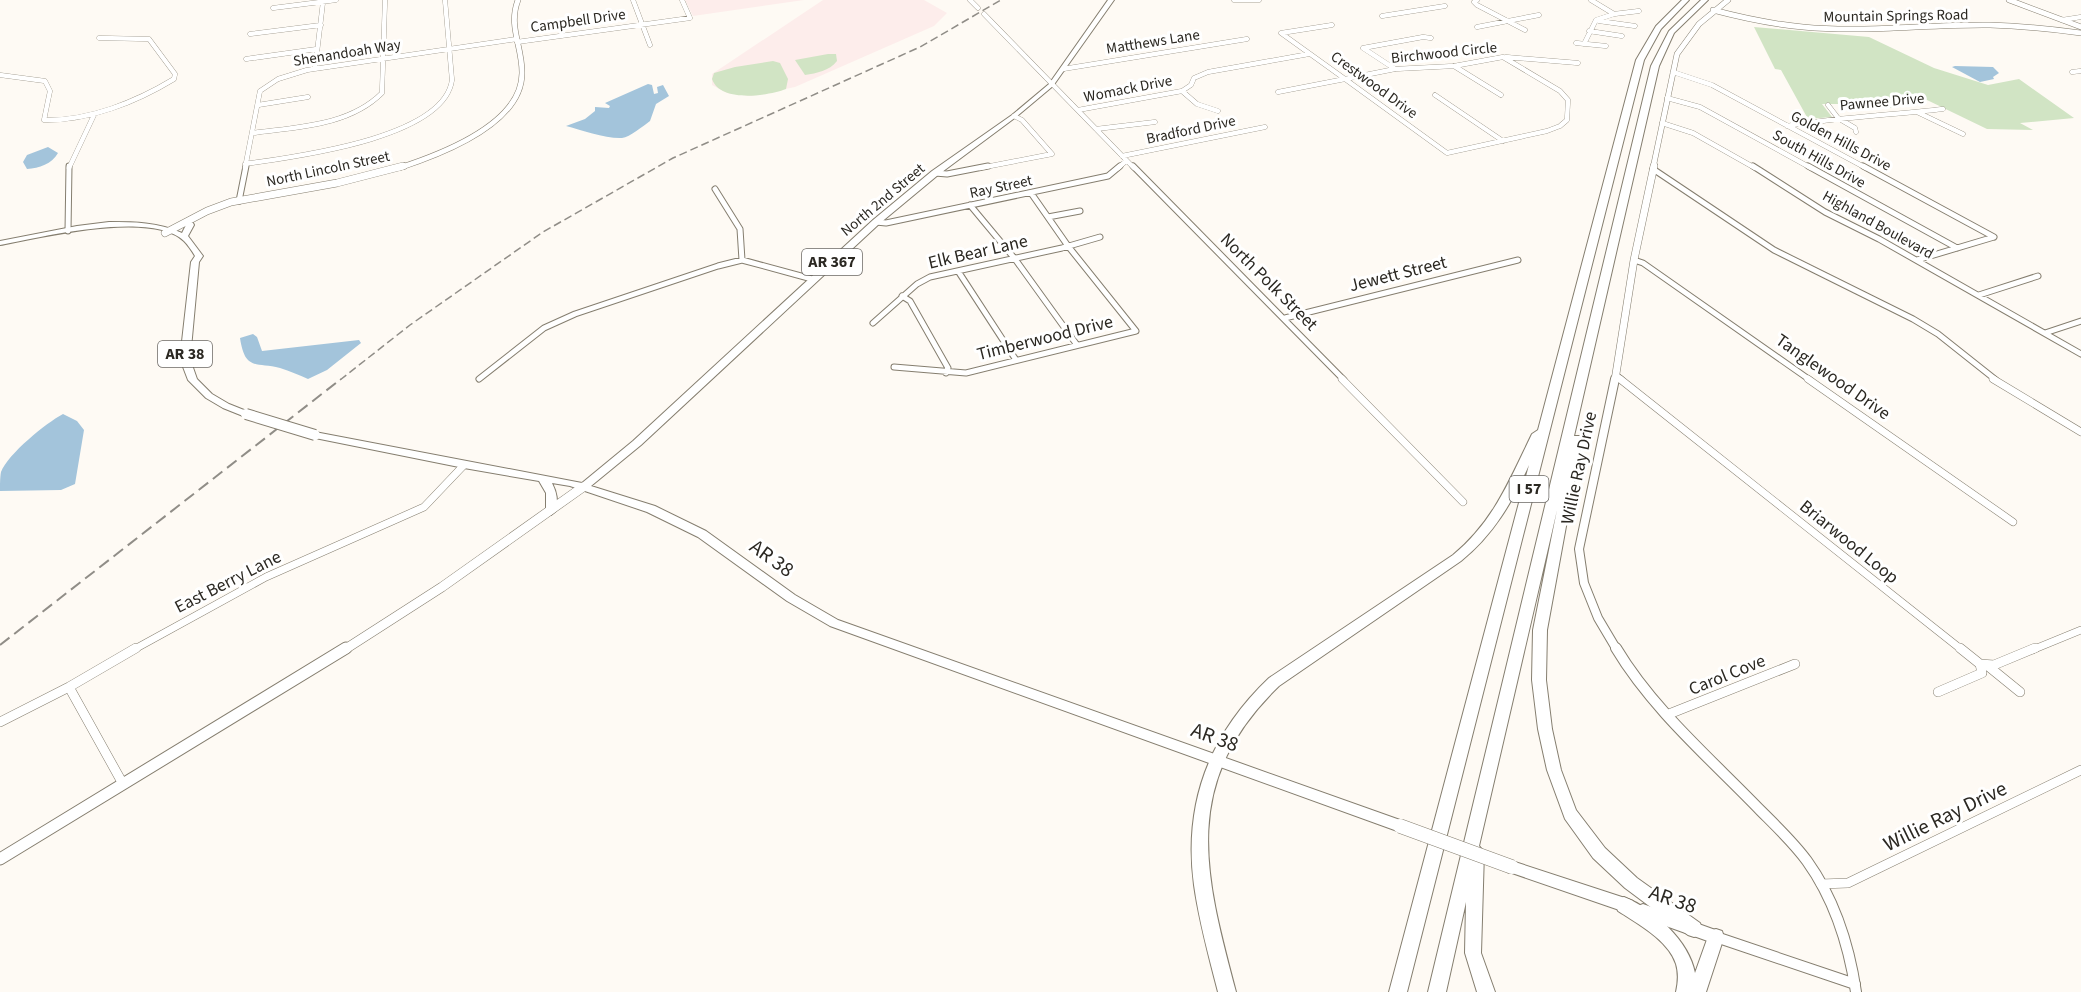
<svg xmlns="http://www.w3.org/2000/svg" width="2081" height="992" viewBox="0 0 2081 992" font-family="'Source Sans 3',sans-serif">
	<rect width="100%" height="100%" fill="#fefaf4"/>
	<path fill="#fdedeb" d="M685 0H804L693 16Z
		M823 0H924L947 13 934 26 795 87 751 96 727 93 712 85V74Z"/>
	<path fill="#d1e4c4" d="M1754 27 1869 37 1934 68 1988 85 2019 79 2074 118 2020 123 2033 130 1987 129 1927 100 1891 108 1871 104H1822L1832 117 1808 119 1781 70 1775 69Z
		M828 54H836L837 61C829 71 817 73 805 75L795 60Z
		M773 61 780 63 788 79 786 89C768 96 720 103 712 79L714 73 735 67Z"/>
	<path fill="#a3c4db" d="M1955 66 1993 67 1999 73 1993 77 1994 79 1980 82 1952 67Z
		M648 84 652 85 654 94 658 93 657 87 663 85 669 96 656 104 650 121C643 126 630 137 622 138 607 139 581 130 566 126L585 119 595 111V107L609 108 610 106 605 103Z
		M48 147 58 153C52 164 39 168 27 169L23 162 27 155Z
		M253 334 257 337 262 351 359 340 361 343 327 370 308 379C299 375 290 371 280 368 256 362 245 371 240 338Z
		M63 414 77 421 84 430 75 484 61 490 0 491C0 485 0 477 1 472 8 454 46 423 63 414Z"/>
	<g fill="none" stroke-linecap="round" stroke-linejoin="round">
		<g stroke="#857e6f" stroke-width="5">
			<path id="minor-far3" d="M633 0 650 45
				M970 0 978 8
				M1234 0H1259
				M1477 0 1474 2 1477 5 1525 30
				M273 8 336 0
				M984 14 1134 168
				M1614 14 1639 11
				M1382 16 1445 6
				M2062 20 2081 17
				M1599 21 1635 26
				M1332 25 1281 33 1345 79
				M1477 27 1539 15
				M1589 31 1622 36
				M250 34 321 25
				M517 42 690 18 682 0
				M1576 43 1606 46
				M1584 44 1596 20 1614 14 1591 0
				M1503 57 1560 91 1568 100 1567 120 1560 126 1547 131 1447 153 1345 79 1395 69 1454 66Z
				M1506 57 1578 63
				M246 59 317 49
				M1454 66 1501 95
				M315 69 323 2
				M1063 69 1247 39
				M1395 69 1363 48 1423 37 1431 38
				M1673 72 1712 85 1866 168
				M2072 72 2081 71
				M0 75 45 81 50 91 44 120C89 121 136 102 174 79L175 74 149 39 99 38
				M1182 91 1197 104 1218 111
				M1278 92 1345 79
				M1435 95 1503 141
				M1667 98 1700 107 1811 168
				M258 105 308 97
				M1828 105 1838 118 1855 128 1856 132
				M1078 110 1182 91 1191 85 1194 78 1208 72 1309 54
				M1917 112 1963 134
				M1662 123 1693 133 1755 168
				M1787 126C1838 117 1891 115 1943 109
				M1096 129 1155 122
				M253 133C297 127 349 126 382 93L385 0
				M1122 156 1265 127
				M245 164C292 157 444 139 452 80L445 0
				M69 168 94 115
				M245 168 260 91 278 79 307 70 517 39
				M980 168 1052 154 1022 120 1014 116
				M1118 168 1126 161"/>
		</g>
		<g stroke="#857e6f" stroke-width="7">
			<path id="minor-far2" d="M1133 166 1344 380
				M1753 166 1825 212 1879 239 2081 354
				M1808 166 1957 248
				M1863 166 1994 237
				M1653 169 1774 250 1913 319 1938 334 1996 380
				M935 173 947 174 988 166
				M715 189 740 229 742 260
				M239 201 246 166
				M970 205 1015 259 1077 345
				M1048 217 1080 211
				M876 222 886 223 1108 176 1120 166
				M68 231 69 166
				M1634 260 1643 263 1810 380
				M1917 260 1994 237
				M958 271 1016 360
				M1979 295 2038 276
				M902 296 910 301 948 368 946 373
				M1285 318 1518 260
				M873 323 917 284 930 277 1062 248 1100 237
				M2045 333 2081 321
				M894 367 966 373 1136 331 1068 246 1031 193
				M1616 375 1622 380
				M479 379 544 328 575 314 718 266 742 260 812 279"/>
		</g>
		<g stroke="#857e6f" stroke-width="8">
			<path id="minor-far1" d="M1342 379 1463 502
				M1620 379 1962 650
				M1808 379 2013 522
				M1993 379 2081 432
				M133 650 266 577 424 507 464 465
				M2032 650 2081 630"/>
		</g>
		<g stroke="#857e6f" stroke-width="10">
			<path id="minor" d="M1960 648 1980 664 1994 665 2035 648
				M1988 666 2020 692
				M69 687 123 784
				M1938 692 1982 673 1980 664
				M1669 714 1795 664
				M0 722 69 687 136 648
				M1821 884 1848 883 2081 770"/>
		</g>
		<g stroke="#857e6f" stroke-width="6">
			<path id="tertiary-far3" d="M2009 0 2081 27
				M1713 10C1743 18 1772 24 1803 27 1865 33 1928 24 1990 25 2021 26 2051 29 2081 33
				M399 168C439 155 523 124 522 72 522 46 508 26 518 0
				M1653 168 1677 54 1699 24 1728 0"/>
		</g>
		<g stroke="#857e6f" stroke-width="8">
			<path id="tertiary-far2" d="M165 233 207 211 231 202 337 183 403 166
				M1615 380 1634 260 1654 166"/>
		</g>
		<g stroke="#857e6f" stroke-width="10">
			<path id="tertiary-far1" d="M1615 379 1579 549 1584 583 1598 618 1617 650"/>
		</g>
		<g stroke="#857e6f" stroke-width="12">
			<path id="tertiary" d="M1616 648C1653 710 1712 760 1761 811 1777 827 1794 843 1807 861 1835 900 1849 945 1856 992
				M1716 937 1855 984"/>
		</g>
		<g stroke="#857e6f" stroke-width="10">
			<path id="secondary-far1" d="M344 650 442 587 583 487"/>
		</g>
		<g stroke="#857e6f" stroke-width="13">
			<path id="secondary" d="M0 859 346 648"/>
		</g>
		<g stroke="#857e6f" stroke-width="2">
			<path id="primary" d="M1108 0H1114L1053 86 1016 117 938 175 879 224 641 445 591 486 655 506 706 531 795 595 838 620 1400 820 1405 822 1407 826 1405 830 1400 832 830 626 787 601 698 537 647 512 570 486 552 483C557 493 558 500 556 511L551 515 546 511V493L539 481 464 468 315 438 310 435 315 432 582 483 633 441 873 220 932 171 1012 115 1049 84Z
				M109 222C134 222 158 222 182 233L187 223H193L194 225 188 236 203 256 199 262 190 359 197 379 212 394 229 404 249 412 251 414 249 416H243L223 408 206 398 188 380 180 359 191 262 195 256C192 251 188 245 184 241 152 210 41 237 0 245V241L77 226Z
				M1512 861 1628 899 1633 901 1635 906 1633 911 1628 913 1512 873 1507 872 1505 867 1507 862Z
				M1643 904 1721 932 1723 937 1721 942 1716 944 1638 916 1636 911 1638 906Z"/>
		</g>
		<g stroke="#857e6f" stroke-width="2">
			<path id="motorway" d="M1682 0H1689L1661 29 1644 60 1407 992H1389L1529 465C1512 503 1493 535 1461 561L1279 686C1180 782 1204 872 1236 992H1218C1209 957 1199 921 1194 885 1183 803 1210 734 1269 678L1453 555C1494 521 1509 481 1532 434L1538 430 1636 60 1656 26Z
				M1701 0H1708L1674 33 1659 66 1574 436H1580L1582 439 1547 630 1546 680 1552 729 1561 770 1576 810 1605 848 1637 878 1700 923 1702 929 1700 935 1694 937 1688 935 1625 888 1593 858 1565 819 1547 770 1538 729 1532 680 1533 630 1557 510 1479 846 1484 852 1481 953 1495 992H1477L1465 953 1466 902 1446 992H1428L1651 66 1669 31Z
				M1624 897C1654 909 1689 941 1695 973L1710 931 1716 929 1722 931 1724 937 1706 992H1676C1678 983 1679 974 1676 964 1668 940 1638 924 1618 911L1616 905 1618 899Z"/>
		</g>
		<use href="#minor-far3" stroke="#fff" stroke-width="4.5"/>
		<use href="#minor-far2" stroke="#fff" stroke-width="5"/>
		<use href="#minor-far1" stroke="#fff" stroke-width="7"/>
		<use href="#minor" stroke="#fff" stroke-width="9"/>
		<use href="#tertiary-far3" stroke="#fff" stroke-width="5"/>
		<use href="#tertiary-far2" stroke="#fff" stroke-width="7"/>
		<use href="#tertiary-far1" stroke="#fff" stroke-width="8"/>
		<use href="#tertiary" stroke="#fff" stroke-width="10"/>
		<use href="#secondary-far1" stroke="#fff" stroke-width="9"/>
		<use href="#secondary" stroke="#fff" stroke-width="11"/>
		<use href="#primary" fill="#fff" fill-rule="evenodd"/>
		<use href="#motorway" fill="#fff" fill-rule="evenodd"/>
		<path stroke="#908d87" stroke-width="1.5" stroke-dasharray="8 4" stroke-linecap="butt" d="M340 380 410 325 543 232 673 158 920 47 1001 0"/>
		<path stroke="#908d87" stroke-width="2" stroke-dasharray="12 6" stroke-linecap="butt" d="M0 645 341 379"/>
		<g stroke="#857e6f" stroke-width="12" stroke-linecap="butt">
			<path id="primary-bridge-far1" d="M246 414 315 435"/>
		</g>
		<g stroke="#857e6f" stroke-width="15" stroke-linecap="butt">
			<path id="primary-bridge" d="M1400 826 1512 867"/>
		</g>
		<use href="#primary-bridge-far1" stroke="#fff" stroke-width="10"/>
		<use href="#primary-bridge" stroke="#fff" stroke-width="14"/>
	</g>
	<g text-anchor="middle" dominant-baseline="central" stroke-width="6" stroke-linejoin="round" paint-order="stroke">
		<g font-size="15" fill="#2b2822" stroke="#fff">
			<text transform="translate(1896 16) rotate(-1)">Mountain Springs Road</text>
			<text transform="translate(578 21) rotate(-8)">Campbell Drive</text>
			<text transform="translate(1153 42) rotate(-9)">Matthews Lane</text>
			<text transform="translate(347 53) rotate(-9)">Shenandoah Way</text>
			<text transform="translate(1444 53) rotate(-6)">Birchwood Circle</text>
			<text transform="translate(1374 85) rotate(36)">Crestwood Drive</text>
			<text transform="translate(1128 89) rotate(-11)">Womack Drive</text>
			<text transform="translate(1882 102) rotate(-5)">Pawnee Drive</text>
			<text transform="translate(1191 130) rotate(-12)">Bradford Drive</text>
			<text transform="translate(1841 141) rotate(28)">Golden Hills Drive</text>
			<text transform="translate(1819 159) rotate(29)">South Hills Drive</text>
			<text transform="translate(328 169) rotate(-12)">North Lincoln Street</text>
			<text transform="translate(1001 187) rotate(-12)">Ray Street</text>
			<text transform="translate(883 200) rotate(-40)">North 2nd Street</text>
			<text transform="translate(1878 225) rotate(29)">Highland Boulevard</text>
		</g>
		<g fill="#fff" stroke="#6b6864" stroke-width="1.5">
			<rect x="802" y="249" width="60" height="26" rx="4.5"/>
			<rect x="158" y="341" width="54" height="26" rx="4.5"/>
			<rect x="1509.5" y="476" width="39" height="26" rx="4.5"/>
		</g>
		<g font-size="16" font-weight="bold" fill="#2b2822">
			<text x="832" y="262">AR 367</text>
			<text x="185" y="354">AR 38</text>
			<text x="1529" y="489">I 57</text>
		</g>
		<g font-size="18" fill="#2b2822" stroke="#fff">
			<text transform="translate(978 252) rotate(-13)">Elk Bear Lane</text>
			<text transform="translate(1398 274) rotate(-14)">Jewett Street</text>
			<text transform="translate(1269 282) rotate(45)">North Polk Street</text>
			<text transform="translate(1045 338) rotate(-14)">Timberwood Drive</text>
			<text transform="translate(1833 377) rotate(35)">Tanglewood Drive</text>
			<text transform="translate(1579 468) rotate(-78)">Willie Ray Drive</text>
			<text transform="translate(1849 542) rotate(39)">Briarwood Loop</text>
			<text transform="translate(228 582) rotate(-27)">East Berry Lane</text>
			<text transform="translate(1727 675) rotate(-22)">Carol Cove</text>
		</g>
		<g font-size="21" fill="#2b2822" stroke="#fff">
			<text transform="translate(772 558) rotate(36)">AR 38</text>
			<text transform="translate(1215 737) rotate(20)">AR 38</text>
			<text transform="translate(1945 816) rotate(-26)">Willie Ray Drive</text>
			<text transform="translate(1673 899) rotate(19)">AR 38</text>
		</g>
	</g>
</svg>
